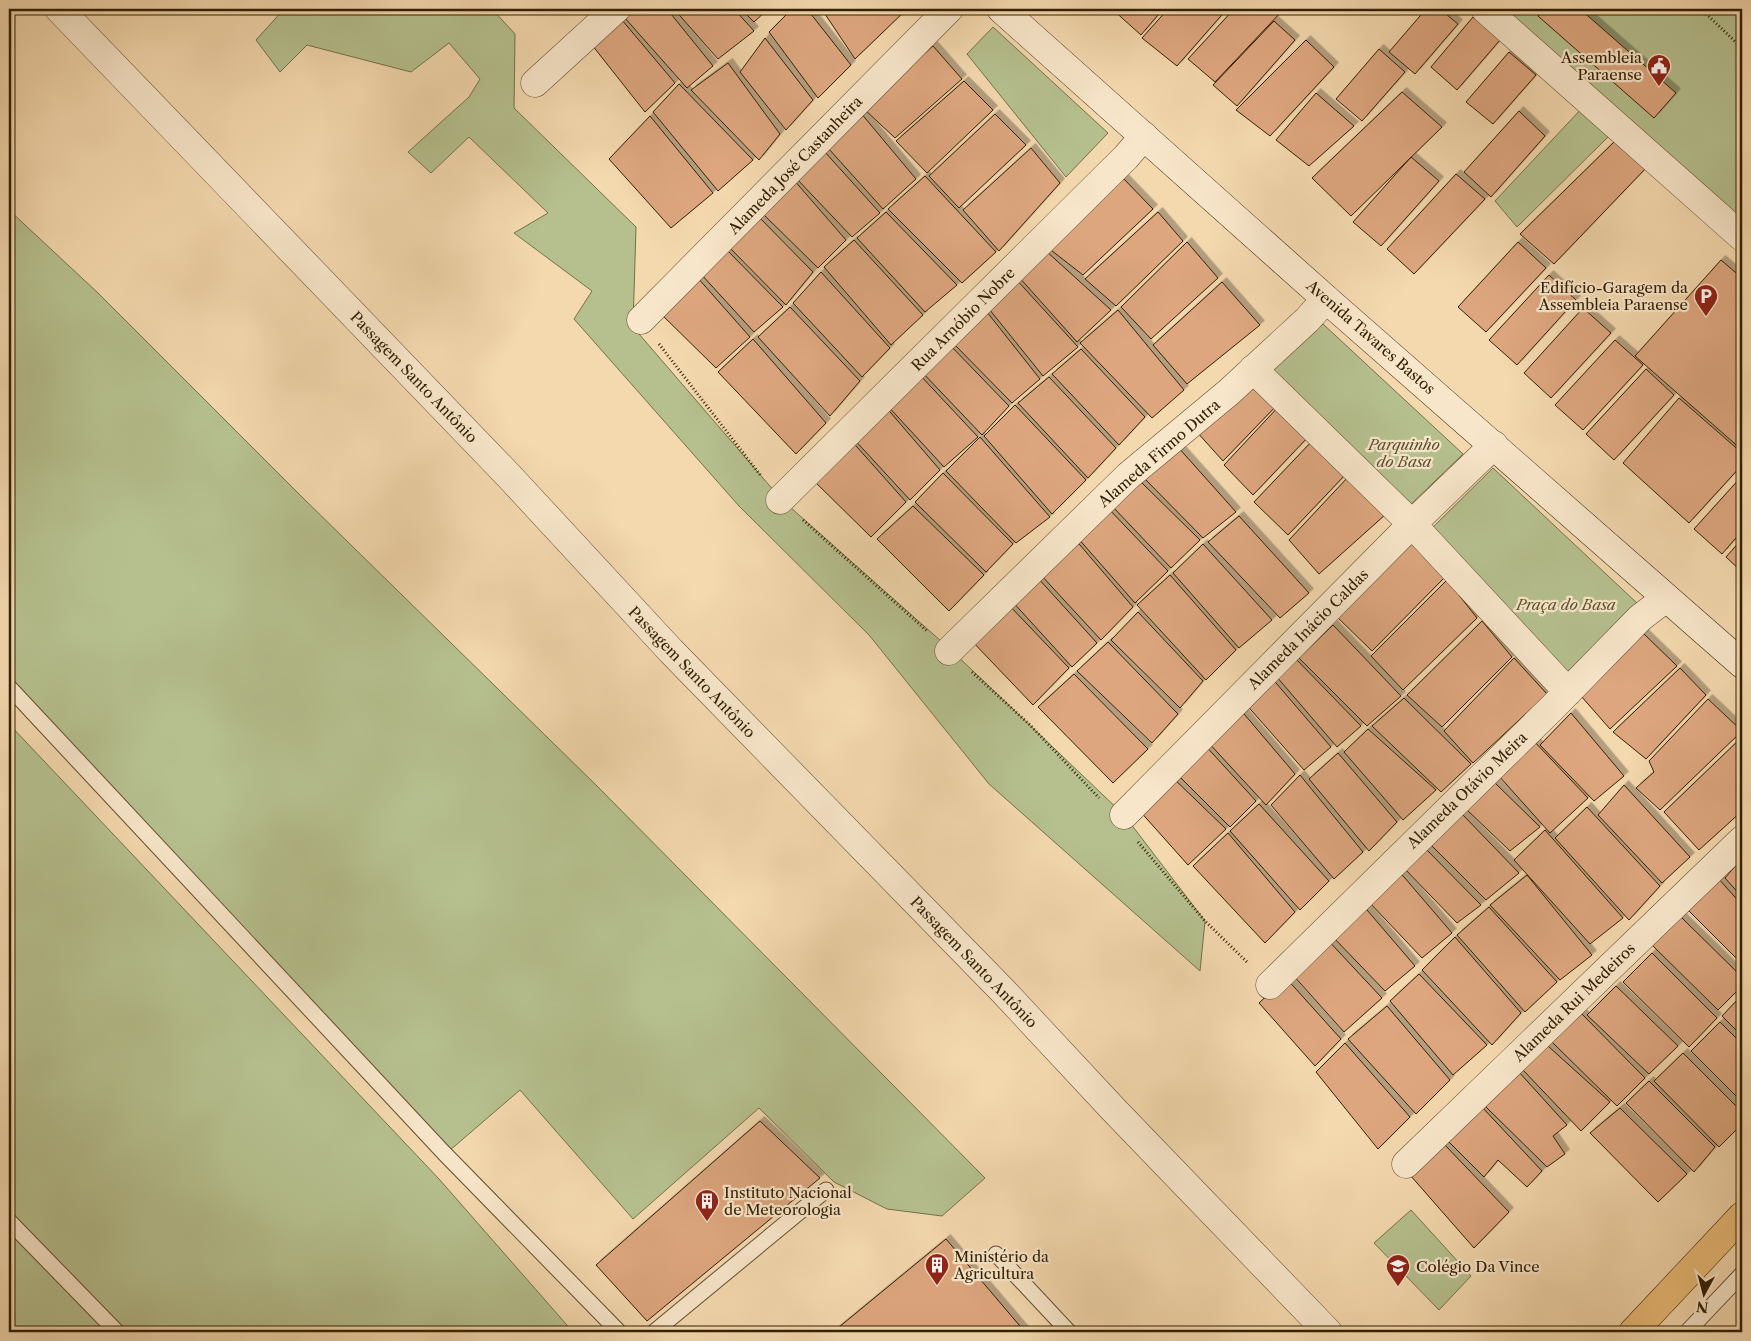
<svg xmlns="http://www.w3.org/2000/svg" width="1751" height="1341" viewBox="0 0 1751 1341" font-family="'Libre Caslon Text',serif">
	<defs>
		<filter id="shadow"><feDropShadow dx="4.5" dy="-4.5" stdDeviation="0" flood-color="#0004"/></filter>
	</defs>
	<rect width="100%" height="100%" fill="#f4d8ae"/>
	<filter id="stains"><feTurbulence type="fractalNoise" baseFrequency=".004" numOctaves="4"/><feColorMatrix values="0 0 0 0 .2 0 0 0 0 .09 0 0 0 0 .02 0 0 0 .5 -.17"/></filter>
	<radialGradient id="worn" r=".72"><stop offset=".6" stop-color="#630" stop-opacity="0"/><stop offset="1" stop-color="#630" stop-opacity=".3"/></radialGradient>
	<path fill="#b6c08f" stroke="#747049" d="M284 9H492L515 34 514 108 636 227 633 327 781 499 951 650 1124 815 1205 921 1200 971 989 784 869 635 739 506 574 319 592 291 514 233 548 213 469 137 431 173 408 152 469 97 480 79 449 43 411 72 307 45 280 72 256 40Z
		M1487 9H1742V235Z
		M993 27 1108 133 1066 177 967 54Z
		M1583 107 1610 135 1517 227 1495 201Z
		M9 210 98 293 302 497 596 785 985 1178 942 1216 887 1209 834 1182 759 1108 633 1219 520 1090 449 1151 9 681Z
		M1323 324 1463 454 1404 511 1269 369Z
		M1493 468 1638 604 1566 673 1427 533Z
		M9 724 439 1179 573 1332H9Z
		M1411 1210 1471 1276 1439 1310 1374 1243Z"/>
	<path fill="#dda67f" stroke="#332003" filter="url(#shadow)" d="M632 9H667L713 66 687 88 624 17Z
		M674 9H734L754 31 718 59Z
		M741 9H768L754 22Z
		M792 9H807L851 65 818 98 769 32Z
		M826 9H907L855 59 823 11Z
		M1112 9H1163L1141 35Z
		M1168 9H1227L1177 66 1142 38Z
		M1234 9 1283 10 1215 82 1188 59Z
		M1426 9H1440L1458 24 1415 74 1389 52Z
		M1545 9H1580L1676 93 1654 118 1538 16Z
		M1473 17 1500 40 1457 90 1431 67Z
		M622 20 675 83 645 112 592 45Z
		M1274 21 1295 40 1237 106 1213 85Z
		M765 38 813 100 786 130 740 72Z
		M1306 40 1334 67 1270 136 1236 110Z
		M933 46 962 79 895 138 863 108Z
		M1379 49 1405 72 1362 121 1336 99Z
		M1509 52 1536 75 1493 124 1466 102Z
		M728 63 780 134 759 160 691 90Z
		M964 81 993 110 927 173 896 141Z
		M679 84 753 160 718 191 653 112Z
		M1402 92 1442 127 1351 216 1312 178Z
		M1316 93 1354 126 1309 166 1276 140Z
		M1519 111 1545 136 1491 197 1464 172Z
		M860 112 916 179 883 209 828 148Z
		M995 114 1026 145 959 208 929 176Z
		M650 116 713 193 671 228 609 159Z
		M1615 141 1647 167 1554 264 1520 234Z
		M1031 148 1060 183 999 251 963 210Z
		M824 151 880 213 852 237 795 177Z
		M1411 157 1439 181 1381 246 1353 222Z
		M1456 174 1485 199 1414 274 1387 249Z
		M925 176 996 252 962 283 888 209Z
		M1121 176 1153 209 1083 275 1047 247Z
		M793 179 846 240 818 268 759 210Z
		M886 212 957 285 925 312 857 238Z
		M1158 212 1183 241 1116 306 1085 279Z
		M755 213 813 272 786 305 727 245Z
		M854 240 923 315 891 345 824 267Z
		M1187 242 1218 278 1151 339 1121 307Z
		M1518 242 1546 268 1486 332 1458 307Z
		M724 247 783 307 754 332 700 273Z
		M1045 250 1111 310 1077 342 1018 276Z
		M1721 260 1742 278V450L1635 356Z
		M821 272 890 348 862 377 793 303Z
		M1549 275 1576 300 1517 365 1489 340Z
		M697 277 750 337 716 368 658 311Z
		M1015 278 1078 347 1043 376 985 304Z
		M1222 282 1260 325 1187 384 1153 345Z
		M790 307 860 381 830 416 758 337Z
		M983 307 1040 379 1012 403 952 342Z
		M1583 308 1611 333 1551 398 1524 373Z
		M1118 310 1184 390 1152 418 1080 343Z
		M753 339 826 423 796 454 718 372Z
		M1615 340 1643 365 1583 430 1555 405Z
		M948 343 1009 406 982 435 920 370Z
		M1081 349 1145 417 1119 445 1052 374Z
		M1646 369 1674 395 1614 460 1586 434Z
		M918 373 978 437 944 467 885 403Z
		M1049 377 1116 448 1088 478 1018 403Z
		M1254 377 1279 403 1223 461 1196 431Z
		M1679 398 1742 453V465L1689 523 1623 463Z
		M1281 404 1310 435 1253 495 1224 465Z
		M884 405 940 470 910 500 851 436Z
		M1015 405 1086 480 1052 514 984 436Z
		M980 437 1050 517 1016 543 946 471Z
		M849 438 906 502 871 537 810 477Z
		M1314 439 1346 474 1288 535 1254 502Z
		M1177 446 1236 512 1203 538 1142 476Z
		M943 473 1013 544 986 572 915 502Z
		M1349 476 1386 514 1319 574 1289 540Z
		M1742 476V531L1722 554 1694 529Z
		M1138 479 1200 540 1171 568 1112 506Z
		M913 506 984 575 949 611 877 539Z
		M1107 507 1168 571 1135 603 1076 536Z
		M1239 516 1309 593 1280 618 1208 542Z
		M1413 536 1445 577 1372 651 1336 616Z
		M1074 538 1133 607 1101 640 1040 574Z
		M1742 539V572L1726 557Z
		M1203 544 1272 620 1239 648 1173 573Z
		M1170 575 1236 650 1206 680 1137 605Z
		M1037 577 1097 643 1072 667 1010 599Z
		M1447 580 1477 618 1403 690 1371 656Z
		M1007 603 1069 668 1033 705 969 638Z
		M1138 612 1203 681 1180 708 1111 640Z
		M1482 621 1512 657 1442 727 1407 695Z
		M1333 625 1401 696 1367 726 1299 658Z
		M1643 633 1677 666 1610 729 1581 696Z
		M1108 642 1178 714 1152 743 1077 671Z
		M1294 657 1361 726 1337 747 1276 676Z
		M1514 658 1547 694 1473 763 1444 731Z
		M1680 668 1706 695 1646 759 1613 732Z
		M1074 674 1148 749 1113 783 1038 707Z
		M1270 676 1331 747 1304 770 1244 702Z
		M1404 698 1471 764 1441 792 1372 726Z
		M1708 699 1742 731 1660 810 1636 788 1654 772 1649 761Z
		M1239 708 1295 774 1266 805 1206 740Z
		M1571 713 1624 776 1594 801 1540 745Z
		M1368 729 1436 790 1403 820 1344 752Z
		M1742 737V811L1699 850 1664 812Z
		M1531 738 1588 798 1550 833 1498 775Z
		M1203 743 1256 801 1230 827 1175 772Z
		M1338 753 1397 822 1369 851 1309 779Z
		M1170 775 1226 829 1188 865 1138 809Z
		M1300 775 1363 852 1334 879 1271 805Z
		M1490 778 1540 827 1510 851 1466 809Z
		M1624 785 1690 857 1662 883 1598 815Z
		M1259 804 1329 881 1300 910 1230 831Z
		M1587 807 1660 886 1629 920 1555 838Z
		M1461 813 1519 873 1486 900 1429 843Z
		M1545 830 1623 918 1590 944 1514 860Z
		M1228 833 1295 912 1265 943 1193 866Z
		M1423 846 1481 905 1457 923 1403 867Z
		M1742 858V897L1725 878Z
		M1398 870 1452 933 1422 958 1368 901Z
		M1527 875 1592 955 1560 980 1490 905Z
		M1718 878 1742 905V964L1688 910Z
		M1361 903 1415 966 1385 991 1331 935Z
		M1489 907 1557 982 1525 1012 1457 935Z
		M1681 917 1742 977V986L1718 1010 1652 945Z
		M1325 937 1382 998 1344 1032 1292 974Z
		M1455 937 1521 1013 1492 1045 1422 970Z
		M1652 953 1717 1018 1689 1047 1623 982Z
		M1419 974 1487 1045 1453 1075 1390 1001Z
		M1286 978 1341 1039 1315 1066 1259 1003Z
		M1616 986 1678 1046 1649 1074 1587 1015Z
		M1742 995V1036L1722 1016Z
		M1387 1006 1450 1080 1416 1114 1348 1039Z
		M1580 1012 1645 1078 1617 1106 1551 1041Z
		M1720 1022 1742 1044V1102L1691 1051Z
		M1345 1043 1410 1117 1378 1149 1316 1072Z
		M1548 1046 1610 1102 1581 1131 1523 1070Z
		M1683 1053 1742 1112V1124L1719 1147 1654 1081Z
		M1518 1071 1567 1125 1553 1136 1565 1154 1547 1167 1485 1106Z
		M1649 1081 1715 1147 1694 1172 1626 1103Z
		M1481 1106 1542 1171 1527 1187 1498 1160 1484 1177 1445 1138Z
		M1620 1108 1687 1174 1658 1202 1590 1133Z
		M760 1121 820 1178 647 1321 596 1265Z
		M1443 1143 1509 1212 1474 1248 1410 1175Z
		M946 1239 1025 1332H833Z"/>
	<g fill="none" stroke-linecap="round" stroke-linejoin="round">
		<g stroke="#634e2e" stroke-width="17">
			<path id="service" d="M9 687 444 1153 619 1332
				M9 1221 117 1332
				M996 1254 1069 1332
				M654 1332 826 1190
				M1687 1332 1742 1274"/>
		</g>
		<g stroke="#634e2e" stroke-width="29">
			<path id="minor" d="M59 9 508 475 671 651 1004 992 1114 1110 1328 1332
				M1485 9 1742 237
				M535 83 616 9
				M641 320 949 9
				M1253 369 1412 524 1568 692
				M780 500 1126 157 1144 136
				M949 651 1128 476 1229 392 1307 320 1326 299
				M1124 815 1412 524 1494 445
				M1270 985 1553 707 1640 618 1666 598
				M1406 1164 1742 840"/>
		</g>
		<g stroke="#332003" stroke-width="29">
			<path id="secondary" d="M1001 9 1326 299 1742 664"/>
		</g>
		<g stroke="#332003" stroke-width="29">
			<path id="trunk" d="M1633 1332 1742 1216"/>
		</g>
		<path stroke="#332003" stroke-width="3" stroke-dasharray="1 2.5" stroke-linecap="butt" d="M1701 9 1742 48
			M659 344 761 476
			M803 520 927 631
			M972 672 1030 725 1099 798
			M1138 842 1205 921 1248 963"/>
		<use href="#service" stroke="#f8e6ca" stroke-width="15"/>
		<use href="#minor" stroke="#f8e6ca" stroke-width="28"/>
		<use href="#secondary" stroke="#f8e6ca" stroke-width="28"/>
		<use href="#trunk" stroke="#eabc77" stroke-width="28"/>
	</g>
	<defs>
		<g id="civic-pin" transform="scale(1.25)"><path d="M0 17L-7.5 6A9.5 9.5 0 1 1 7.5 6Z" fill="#8f2418" stroke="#f8e6ca"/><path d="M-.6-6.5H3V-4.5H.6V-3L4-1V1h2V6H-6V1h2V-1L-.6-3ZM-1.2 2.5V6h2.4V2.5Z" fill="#fff"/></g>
		<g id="parking-pin" transform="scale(1.25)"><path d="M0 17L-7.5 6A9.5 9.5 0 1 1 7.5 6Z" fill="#8f2418" stroke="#f8e6ca"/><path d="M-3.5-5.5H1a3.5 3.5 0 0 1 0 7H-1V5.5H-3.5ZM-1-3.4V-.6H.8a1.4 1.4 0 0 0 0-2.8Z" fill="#fff"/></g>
		<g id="building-pin" transform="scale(1.25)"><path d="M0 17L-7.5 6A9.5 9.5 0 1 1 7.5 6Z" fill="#8f2418" stroke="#f8e6ca"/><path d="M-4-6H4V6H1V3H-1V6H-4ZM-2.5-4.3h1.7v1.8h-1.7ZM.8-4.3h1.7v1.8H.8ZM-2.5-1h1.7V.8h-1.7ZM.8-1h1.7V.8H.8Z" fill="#fff"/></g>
		<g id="school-pin" transform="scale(1.25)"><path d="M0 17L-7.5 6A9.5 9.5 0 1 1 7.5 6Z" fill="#8f2418" stroke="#f8e6ca"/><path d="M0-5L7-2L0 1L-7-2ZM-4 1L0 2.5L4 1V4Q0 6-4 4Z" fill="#fff"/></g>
	</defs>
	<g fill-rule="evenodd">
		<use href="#civic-pin" x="1659" y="66"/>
		<use href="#parking-pin" x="1706" y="296"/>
		<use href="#building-pin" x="707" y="1201"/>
		<use href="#building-pin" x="937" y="1265"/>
		<use href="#school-pin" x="1398" y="1266"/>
	</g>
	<g text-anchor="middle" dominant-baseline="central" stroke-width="4.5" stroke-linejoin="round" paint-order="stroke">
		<g font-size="15" fill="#332003" stroke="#f8e6ca" text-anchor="start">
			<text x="1642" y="57" text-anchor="end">Assembleia<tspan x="1642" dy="17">Paraense</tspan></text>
			<text x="1688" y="287" text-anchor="end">Edifício-Garagem da<tspan x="1688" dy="17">Assembleia Paraense</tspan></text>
			<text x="724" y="1192">Instituto Nacional<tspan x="724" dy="17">de Meteorologia</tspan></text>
			<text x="954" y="1256">Ministério da<tspan x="954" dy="17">Agricultura</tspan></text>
			<text x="1416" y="1266">Colégio Da Vince</text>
		</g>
		<g font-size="15" fill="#332003" stroke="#f8e6ca">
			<text transform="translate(795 165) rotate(-46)">Alameda José Castanheira</text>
			<text transform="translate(963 319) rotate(-45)">Rua Arnóbio Nobre</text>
			<text transform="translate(1371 337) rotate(41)">Avenida Tavares Bastos</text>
			<text transform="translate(414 377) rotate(46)">Passagem Santo Antônio</text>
			<text transform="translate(1159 453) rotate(-41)">Alameda Firmo Dutra</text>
			<text transform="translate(1308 629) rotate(-45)">Alameda Inácio Caldas</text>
			<text transform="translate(692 672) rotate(46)">Passagem Santo Antônio</text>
			<text transform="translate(1467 790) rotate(-44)">Alameda Otávio Meira</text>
			<text transform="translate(974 962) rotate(46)">Passagem Santo Antônio</text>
			<text transform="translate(1574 1002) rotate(-44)">Alameda Rui Medeiros</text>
		</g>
		<g font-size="15" font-style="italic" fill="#5a502d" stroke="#f8e6ca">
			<text x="1404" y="444">Parquinho<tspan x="1404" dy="17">do Basa</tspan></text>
			<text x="1566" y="604">Praça do Basa</text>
		</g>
	</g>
	<rect width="1751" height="1341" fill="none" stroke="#f4d8ae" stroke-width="30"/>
	<rect x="10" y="10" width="1731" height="1321" fill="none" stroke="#332003" stroke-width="2.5"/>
	<rect x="15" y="15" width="1721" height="1311" fill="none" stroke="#332003"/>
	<g transform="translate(1704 1294) rotate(187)" stroke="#f8e6ca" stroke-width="4" paint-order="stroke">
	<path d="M0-4L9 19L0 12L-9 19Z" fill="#332003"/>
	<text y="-8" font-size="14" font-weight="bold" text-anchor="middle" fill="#332003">N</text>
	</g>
	<rect width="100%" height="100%" filter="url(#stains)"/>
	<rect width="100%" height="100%" fill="url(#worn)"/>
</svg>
